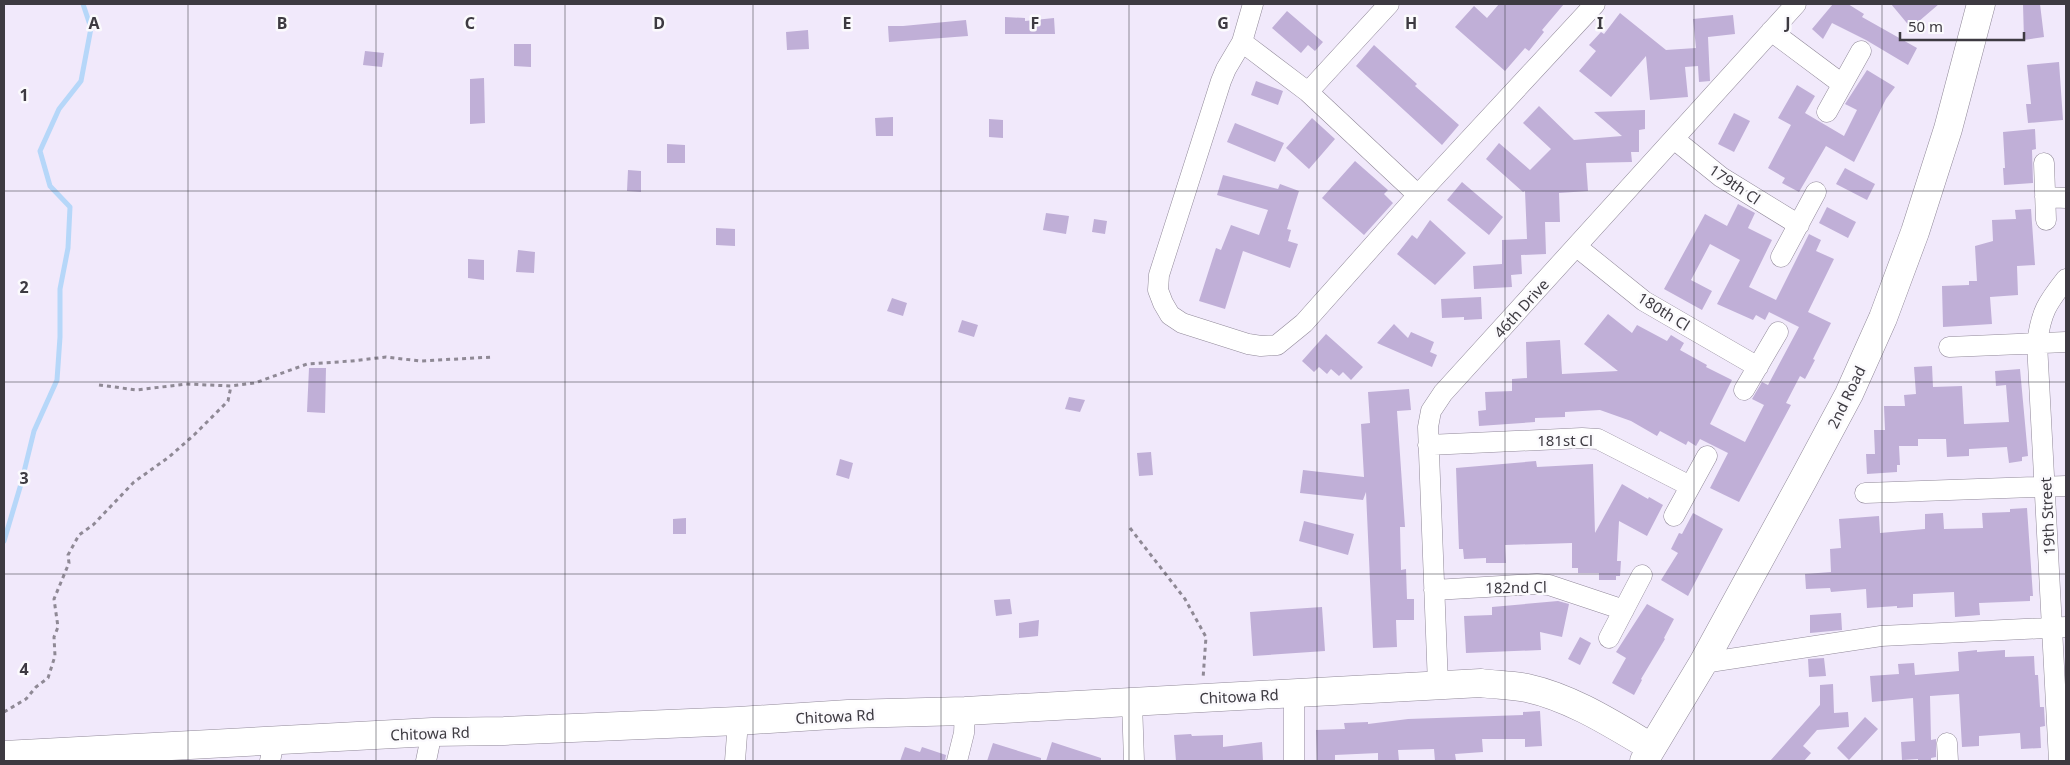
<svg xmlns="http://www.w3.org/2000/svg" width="2070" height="765" viewBox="0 0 2070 765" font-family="'Noto Sans',sans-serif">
	<rect width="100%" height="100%" fill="#f1e9fb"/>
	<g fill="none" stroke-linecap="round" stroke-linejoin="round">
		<path stroke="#b6d7f9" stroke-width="5" d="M4 541 21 484 34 431 57 380 60 337V289L68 248 70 207 50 186 40 151 59 109 81 81 91 28 83 4"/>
	</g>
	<path fill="#c0afd7" d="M1499 4H1564L1542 30 1544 32 1529 51 1525 48 1505 71 1455 27 1474 6 1487 18Z
		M1833 4H1848L1864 14 1862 17 1917 48 1908 65 1866 40 1832 23 1823 39 1812 29Z
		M1891 4H1939L1911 28Z
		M2023 4H2040L2044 37 2024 40Z
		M1287 11 1323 42 1315 51 1308 45 1301 53 1272 28Z
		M1620 13 1666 50 1696 48 1693 19 1733 15 1735 34 1708 37 1710 81 1699 82 1698 66 1685 67 1688 97 1650 100 1646 56 1611 97 1579 71 1596 51 1589 45 1601 32 1604 34Z
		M1005 17 1025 18V21L1054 18 1055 34H1005Z
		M966 20 968 36 889 42 888 26H903Z
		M808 30 809 49 787 50 786 32Z
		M514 44H531V67L514 66Z
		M1374 45 1417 84 1415 86 1459 125 1442 145 1356 66Z
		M365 51 384 53 382 67 363 65Z
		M2059 62 2063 120 2028 123 2026 104H2031L2027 65Z
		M1867 70 1895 87 1886 99 1854 162 1826 146 1799 192 1782 183 1785 178 1768 168 1791 125 1778 118 1797 85 1815 96 1805 113 1844 136 1857 110 1845 104Z
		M484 78 485 123 470 124V79Z
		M1256 81 1283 91 1278 105 1251 95Z
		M1539 106 1574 140 1622 136 1594 112 1645 110V129L1639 130V152H1631L1632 162 1586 163 1588 191 1559 193 1560 222H1545L1546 254 1521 255 1522 274 1511 275 1512 287 1474 289 1473 266 1502 264V240L1527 239 1525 191 1523 192 1486 159 1499 143 1530 170 1551 149 1523 123Z
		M1734 113 1750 121 1734 152 1718 144Z
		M893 117V136H876L875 118Z
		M1312 118 1335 139 1309 169 1286 148Z
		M989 119 1003 120V138L989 137Z
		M1235 123 1284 143 1275 162 1227 142Z
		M2035 129 2036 149 2032 150 2033 183 2004 185 2003 168H2005L2003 132Z
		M667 144 685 145V163H667Z
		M1355 161 1388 190 1384 194 1393 203 1364 235 1322 198Z
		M1845 168 1875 184 1867 200 1836 184Z
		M628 170 641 171V192L627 191Z
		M1223 175 1278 189 1280 184 1299 191 1287 229 1291 230 1288 241 1298 244 1290 268 1243 251 1225 309 1199 301 1216 248 1221 250 1231 225 1259 235 1268 210 1217 195Z
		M1462 182 1503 217 1489 235 1447 200Z
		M1738 204 1755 213 1748 228 1772 240 1749 287 1776 300 1809 234 1821 240 1816 251 1834 259 1808 312 1831 323 1813 359 1815 360 1805 379 1800 376 1786 403 1791 405 1739 502 1710 488 1728 453 1700 439 1696 446 1688 441 1686 445 1660 431 1657 436 1631 421 1600 410 1565 412V417L1535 418V422L1479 426 1478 411 1486 410 1485 392 1512 391V379L1527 378 1526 342 1560 340 1562 374 1618 371 1584 344 1608 314 1632 333 1637 325 1667 341 1671 335 1684 343 1680 350 1707 365 1706 367 1732 380 1710 424 1745 442 1764 405 1752 399 1762 382 1768 385 1799 327 1769 312 1765 320 1756 315 1753 320 1717 304 1740 260 1710 244 1691 280 1712 291 1702 310 1664 289 1705 214 1727 226Z
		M1827 207 1856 222 1848 238 1819 223Z
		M2031 209 2035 265 2017 266 2018 295 1990 297 1992 324 1943 327 1942 286 1969 285V281H1977L1975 246 1993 241 1992 220 2016 219 2015 210Z
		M1046 213 1069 216 1066 234 1043 230Z
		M1094 219 1107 221 1105 234 1092 232Z
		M1430 220 1466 253 1435 285 1397 254 1412 235 1417 239Z
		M716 228 735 229V246L716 245Z
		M518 250 535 252 534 273 516 272Z
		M468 259 484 260V280L468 278Z
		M1481 297 1482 319 1464 320V317L1442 318 1441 299Z
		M892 298 907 303 903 316 887 311Z
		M962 320 978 325 974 337 958 332Z
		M1394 324 1408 338 1411 332 1434 342 1430 352 1437 355 1432 367 1377 343Z
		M1326 334 1363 367 1351 380 1343 372 1339 376 1331 369 1327 374 1319 367 1314 372 1302 361Z
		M1932 366 1933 387 1962 386 1964 424 2009 422 2006 385 1996 386 1995 371 2020 369 2028 456 2022 457V461L2009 463 2007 447 1969 449V456L1947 457 1946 439H1918V446H1899L1900 465H1897V472L1867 474 1866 454H1875L1874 430H1885L1884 406H1905L1904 395 1916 394 1914 367Z
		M309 368H326L325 413 307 412Z
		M1409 389 1411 410 1397 411 1405 527H1400L1401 570 1406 569 1407 599H1414V620H1396L1397 647 1373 648 1366 492 1363 500 1300 493 1303 470 1364 477 1361 424 1370 423 1368 392Z
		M1069 397 1085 400 1080 412 1065 409Z
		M1151 452 1153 475 1139 476 1137 453Z
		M840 459 853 463 849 479 836 475Z
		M1536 461 1537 467 1593 464 1595 533 1622 484 1648 499 1649 497 1663 505 1647 536 1619 521 1617 561H1621L1620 576H1616V580H1599V573H1578V568H1572V543L1505 545 1506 563H1486V558L1464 559 1463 549H1459L1456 468Z
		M2027 508 2033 596H2030V601L1979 603 1980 615 1955 617 1954 592 1913 594V607L1897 608V606L1867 608 1866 589 1831 592 1830 588 1806 589 1805 574 1831 572 1830 549 1841 548 1839 519 1879 516 1880 533 1925 529V514L1943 513 1944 529 1983 528 1982 513 2010 512V509Z
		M1693 513 1723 529 1688 596 1661 580 1678 553 1671 549 1679 533 1682 534Z
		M686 518V534H673V519Z
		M1304 521 1354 534 1348 555 1299 541Z
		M1010 599 1012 614 996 616 994 600Z
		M1558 601 1569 604 1562 637 1540 632 1541 650 1466 653 1464 616 1492 615V607Z
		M1647 604 1674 619 1664 638 1665 639 1641 679 1642 680 1634 695 1612 683 1626 658 1616 652Z
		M1322 607 1325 651 1253 656 1250 612Z
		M1841 613 1842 630 1810 633V615Z
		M1039 620 1038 636 1019 638V623Z
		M1580 637 1591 643 1580 665 1568 659Z
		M1977 650V652L2005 650V657L2034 656 2035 675H2038L2040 707H2044L2045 726 2040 727 2041 748 2021 749 2020 733 1979 736V746L1962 747 1959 694 1930 696 1931 740 1936 739V757L1931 758V761H1918V759L1902 760 1901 742 1915 741 1913 698 1872 702 1870 676 1899 674 1898 664 1914 663 1915 675 1959 671 1958 652Z
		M1824 658 1826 676 1809 677 1808 659Z
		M1833 684 1834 713 1848 712 1849 727 1817 730 1803 746 1811 753 1804 761H1770L1820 705V685Z
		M1540 711 1542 746 1525 747V739H1482L1483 752 1455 754 1456 760 1435 761 1434 749 1398 750 1399 761H1378V753L1335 755V761H1317L1316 730 1345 729 1344 723 1368 722V724L1408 719 1523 715V712Z
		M1865 717 1878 729 1849 760 1837 748Z
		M1191 734 1192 736 1223 735V747L1262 742 1263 761H1176L1174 735Z
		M1052 742 1101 758V761H1046Z
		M993 743 1041 758V761H987Z
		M905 747 920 752 922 747 946 755 945 761H900Z"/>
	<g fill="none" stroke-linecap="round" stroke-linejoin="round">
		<g stroke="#918999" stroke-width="21">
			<path id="street" d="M1253 4 1242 42 1226 69 1221 81 1159 275 1158 290 1163 303 1170 315 1182 323 1248 344 1261 346 1277 345 1304 323 1418 195 1595 4
				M1771 31 1842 84
				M1242 42 1308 92 1418 195
				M1308 92 1389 4
				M1827 112 1861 51
				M1674 139 1721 177 1799 225
				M2044 163 2046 220
				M2045 197 2066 198
				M1577 247 1644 301 1758 367
				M1781 257 1816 192
				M1949 347 2066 342
				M1744 390 1778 332
				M1428 445 1582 438 1598 439 1690 486
				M1865 493 2066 486
				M1674 516 1707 456
				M1434 590 1537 584 1549 585 1624 610
				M1609 638 1642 575
				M1703 663 1881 636 2066 627
				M1438 685 1428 427 1431 411 1443 393 1796 4
				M1132 702 1134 761
				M1947 743 1948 761
				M270 761 274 742
				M426 761 432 732
				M735 761 738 721
				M957 761 964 733 965 711
				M1294 761V693
				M2059 761 2037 343C2041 312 2047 303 2066 279"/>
		</g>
		<g stroke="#918999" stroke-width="29">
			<path id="secondary" d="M4 755 432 732 504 731 738 721 848 714 965 711 1481 683C1496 685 1512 685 1527 688 1572 698 1612 724 1651 747
				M1644 761 1703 663 1803 480 1849 394 1883 318 1915 232 1948 129 1981 4"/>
		</g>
		<path stroke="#8f8995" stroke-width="3" stroke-dasharray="4 4" stroke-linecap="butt" d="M99 385 137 390 186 384 231 386 255 383 307 364 352 361 386 357 420 361 493 357
			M1130 528 1185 599 1206 637 1203 679
			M4 712 26 699 36 687 48 678 55 656 54 637 58 627 54 599 69 563 68 555 79 535 93 525 134 482 169 457 194 435 228 401 231 386"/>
		<use href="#street" stroke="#fff" stroke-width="20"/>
		<use href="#secondary" stroke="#fff" stroke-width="28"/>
	</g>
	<path fill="none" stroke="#3d3a41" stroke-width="1" stroke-opacity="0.55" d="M188 4V761M376 4V761M565 4V761M753 4V761M941 4V761M1129 4V761M1317 4V761M1505 4V761M1694 4V761M1882 4V761M4 191H2066M4 382H2066M4 574H2066"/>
	<g text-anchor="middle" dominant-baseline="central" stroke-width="5" stroke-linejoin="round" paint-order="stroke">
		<g font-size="15" fill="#3d3a41" stroke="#fbfafd">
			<text transform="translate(1735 184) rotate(34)">179th Cl</text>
			<text transform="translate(1521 308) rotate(-48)">46th Drive</text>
			<text transform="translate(1664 311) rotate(32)">180th Cl</text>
			<text transform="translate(1846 397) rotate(-64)">2nd Road</text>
			<text x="1565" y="440">181st Cl</text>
			<text transform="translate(2047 516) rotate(-93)">19th Street</text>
			<text transform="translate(1516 587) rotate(-1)">182nd Cl</text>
			<text transform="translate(1239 696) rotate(-3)">Chitowa Rd</text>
			<text transform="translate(835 716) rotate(-3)">Chitowa Rd</text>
			<text transform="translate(430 733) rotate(-2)">Chitowa Rd</text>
		</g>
	</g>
	<g font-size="16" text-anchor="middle" font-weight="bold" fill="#3d3a41" stroke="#fbfafd" stroke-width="5" stroke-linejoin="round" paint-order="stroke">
		<text x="94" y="29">A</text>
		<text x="282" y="29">B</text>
		<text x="470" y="29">C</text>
		<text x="659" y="29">D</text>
		<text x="847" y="29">E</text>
		<text x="1035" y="29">F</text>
		<text x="1223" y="29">G</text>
		<text x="1411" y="29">H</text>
		<text x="1600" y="29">I</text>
		<text x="1788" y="29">J</text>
		<text x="24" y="101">1</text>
		<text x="24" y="293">2</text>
		<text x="24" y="484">3</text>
		<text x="24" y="675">4</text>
	</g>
	<rect width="2070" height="765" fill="none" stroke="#3d3a41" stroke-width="10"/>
	<path d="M1900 32v8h124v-8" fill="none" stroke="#3d3a41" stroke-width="2.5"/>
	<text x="1908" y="32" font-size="15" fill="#3d3a41" stroke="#fbfafd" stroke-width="4" paint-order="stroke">50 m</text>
</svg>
